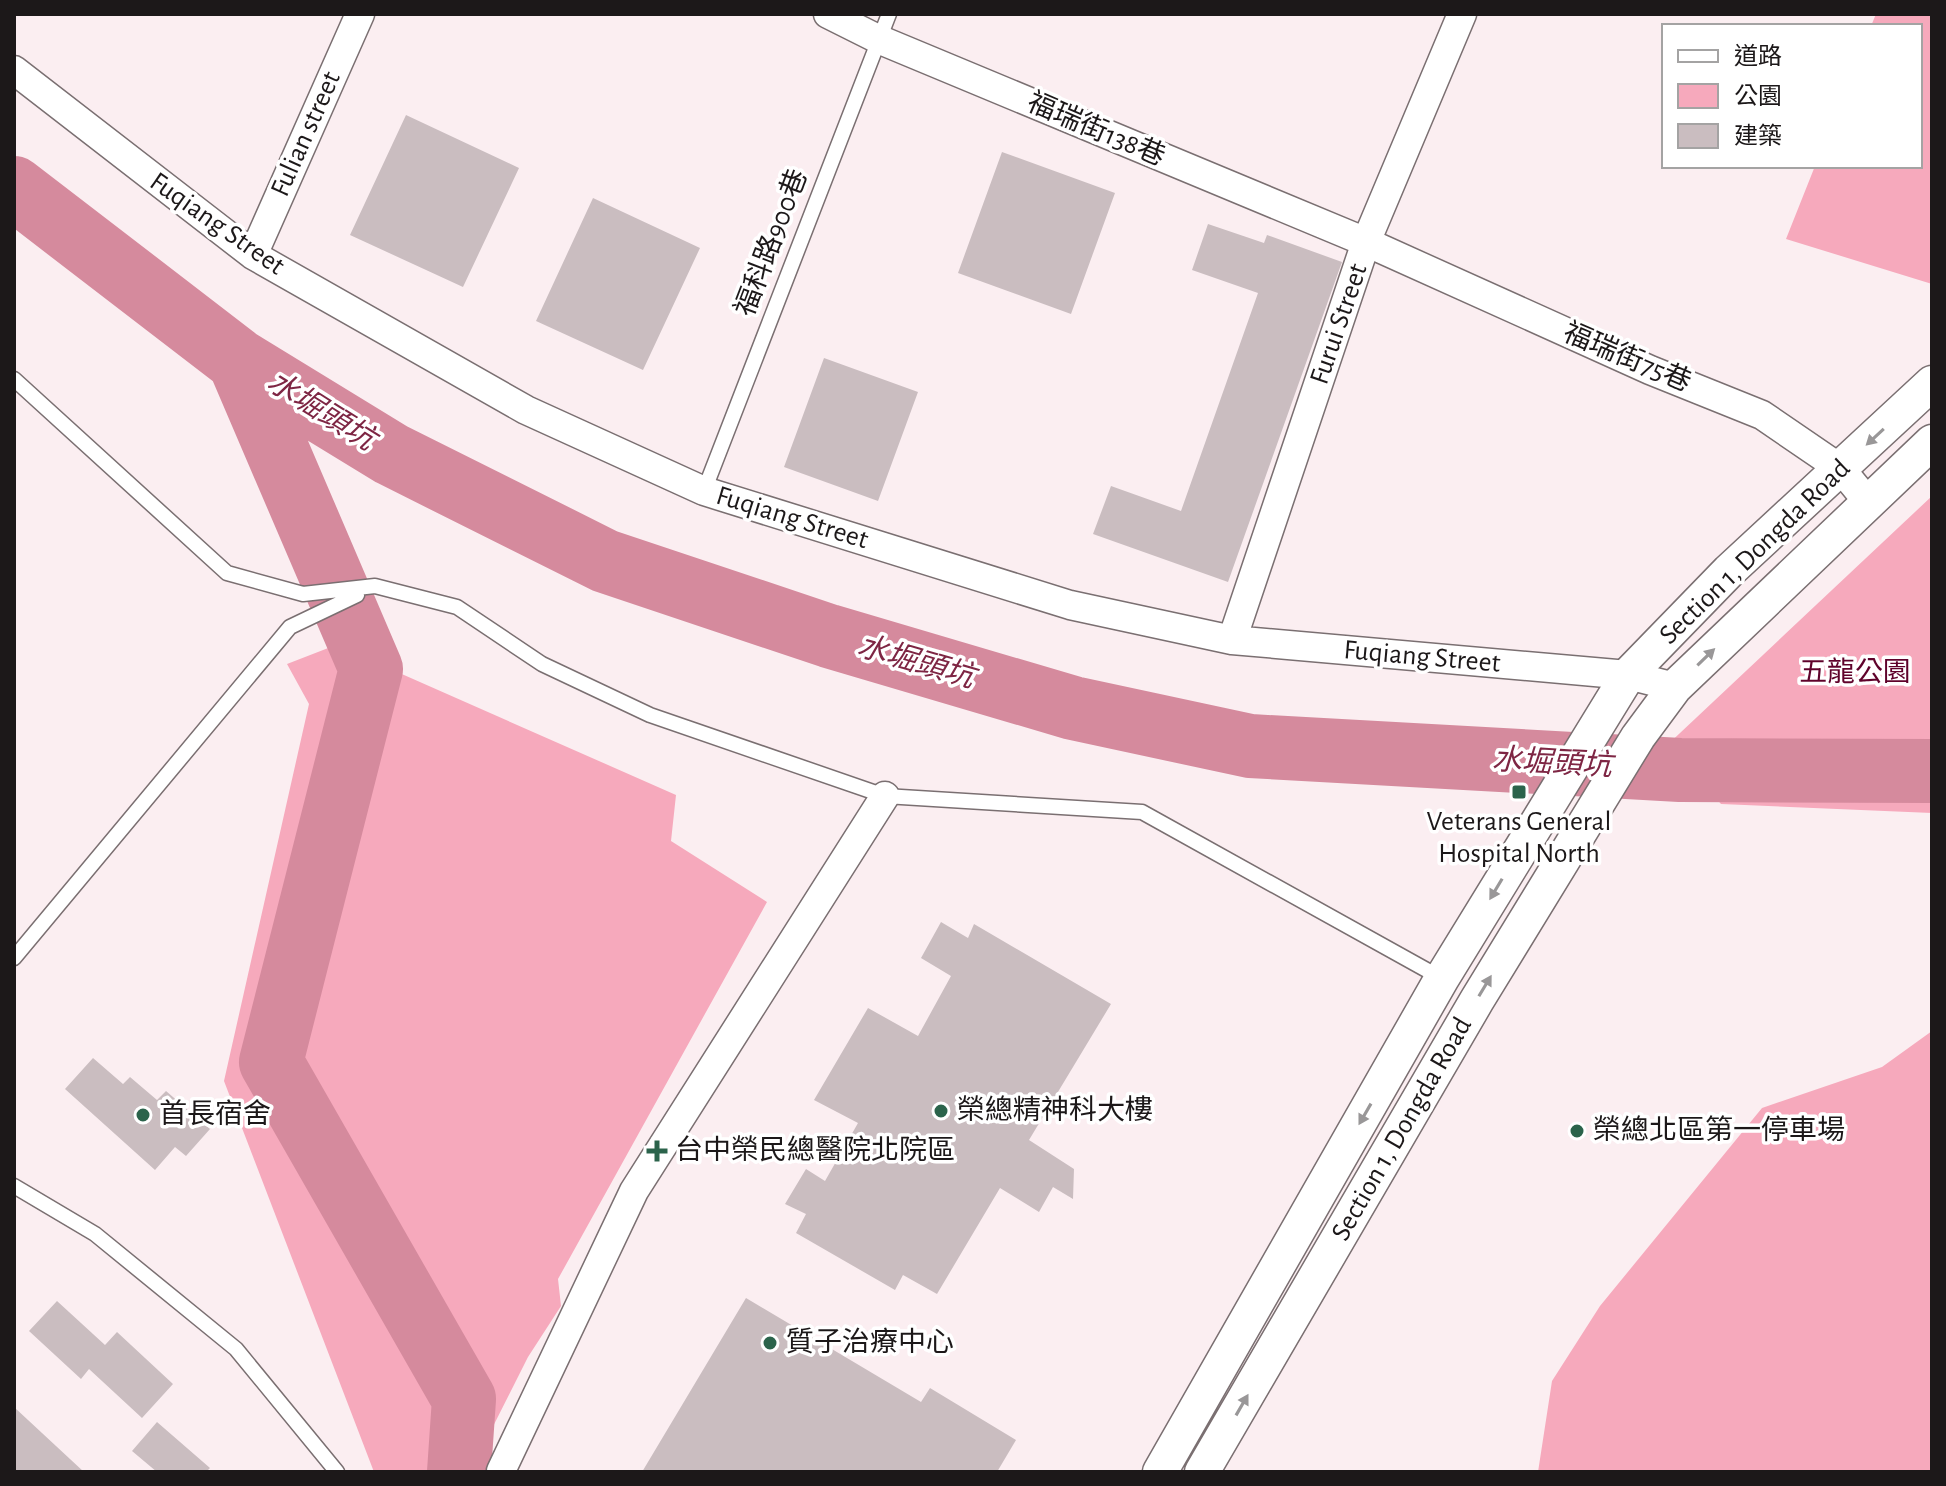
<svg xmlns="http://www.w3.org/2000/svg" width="1946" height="1486" viewBox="0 0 1946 1486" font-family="'Alegreya Sans','Noto Sans TC',sans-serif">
	<rect width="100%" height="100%" fill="#fbeef1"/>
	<path fill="#f6a9bc" d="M1876 14H1932V284L1786 239 1815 166H1920V26H1871Z
		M1932 496V750L1663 749Z
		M336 645 676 795 671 841 767 902 558 1279 561 1306 528 1357 470 1472H374L224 1081 309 704 287 664Z
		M1705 786 1932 795V813L1721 804Z
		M1932 1031V1472H1538L1552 1381 1600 1306 1762 1108 1882 1067Z"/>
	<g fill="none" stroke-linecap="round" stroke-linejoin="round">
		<path stroke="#d58a9d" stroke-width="64" d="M14 188 239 361 391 454 605 561 829 636 1073 708 1250 746 1680 770 1932 771
			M239 361 371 669 271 1062 464 1399 459 1472"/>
	</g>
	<path fill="#cabdc0" d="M406 115 519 168 463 287 350 235Z
		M1002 152 1115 193 1071 314 958 273Z
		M593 198 700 248 643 370 536 321Z
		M1208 224 1264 243 1267 235 1342 262 1228 582 1093 534 1111 486 1181 511 1258 293 1192 270Z
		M824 358 918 392 878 501 784 467Z
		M941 922 968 938 974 924 1111 1004 1029 1140 1074 1169 1073 1199 1053 1187 1039 1212 1000 1188 937 1294 903 1275 895 1290 796 1233 806 1214 785 1204 806 1169 825 1181 858 1123 814 1100 868 1008 918 1036 951 976 921 958Z
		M93 1058 123 1084 130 1077 157 1100 166 1091 210 1129 186 1156 175 1147 155 1170 65 1089Z
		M746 1298 921 1402 930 1388 1016 1440 997 1472H642Z
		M57 1301 105 1345 117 1332 173 1384 142 1418 89 1369 81 1379 29 1331Z
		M14 1407 84 1472H14Z
		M157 1422 210 1468 206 1472H157L132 1451Z"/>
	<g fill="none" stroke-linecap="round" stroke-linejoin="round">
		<g stroke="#7a6f71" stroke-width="17">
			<path id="service" d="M14 379 227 573 303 594 375 586 457 607 542 664 650 715 885 796 1142 812 1441 978
				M704 491 889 14
				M14 958 290 627 357 595
				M14 1186 95 1234 236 1349 337 1472"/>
		</g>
		<g stroke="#7a6f71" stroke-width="31">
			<path id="minor" d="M828 14 878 39 1366 242 1650 370 1762 415 1841 469 1868 502
				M14 70 253 255 526 410 704 491 1070 605 1232 640 1628 675 1675 687
				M253 255 360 14
				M1232 640 1366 242 1462 14
				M501 1471 634 1191 885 796"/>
		</g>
		<g stroke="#7a6f71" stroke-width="37">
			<path id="tertiary" d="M1160 1472 1442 978 1628 675 1729 571 1932 383
				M1202 1472 1477 1000 1638 737 1675 687 1932 442"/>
		</g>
		<use href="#service" stroke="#fff" stroke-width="14"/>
		<use href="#minor" stroke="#fff" stroke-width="28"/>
		<use href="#tertiary" stroke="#fff" stroke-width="34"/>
	</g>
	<defs><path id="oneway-solid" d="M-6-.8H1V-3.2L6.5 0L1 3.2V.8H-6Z" transform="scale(2)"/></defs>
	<g fill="#999798">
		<use href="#oneway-solid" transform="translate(1875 437) rotate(137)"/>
		<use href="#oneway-solid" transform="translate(1706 657) rotate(-44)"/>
		<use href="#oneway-solid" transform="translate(1496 889) rotate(121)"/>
		<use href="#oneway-solid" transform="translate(1485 986) rotate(-59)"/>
		<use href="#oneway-solid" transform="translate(1365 1114) rotate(120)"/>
		<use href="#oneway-solid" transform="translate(1242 1405) rotate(-60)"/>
	</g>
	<g fill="#2b634b" stroke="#fff" stroke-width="3">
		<rect x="1511" y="784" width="16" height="16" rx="4"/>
		<circle cx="941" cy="1111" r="8"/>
		<circle cx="143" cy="1115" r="8"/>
		<circle cx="1577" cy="1131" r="8"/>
		<path d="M653 1139h8v8h8v8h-8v8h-8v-8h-8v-8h8z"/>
		<circle cx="770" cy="1343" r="8"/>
	</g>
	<g text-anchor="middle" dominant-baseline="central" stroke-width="7" stroke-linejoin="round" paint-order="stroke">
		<g font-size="28" fill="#1c1819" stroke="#fff">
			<text transform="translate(1096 130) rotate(23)">福瑞街138巷</text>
			<text transform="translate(306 134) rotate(-66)">Fulian street</text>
			<text transform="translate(217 224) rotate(35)">Fuqiang Street</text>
			<text transform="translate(772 243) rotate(-69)">福科路900巷</text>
			<text transform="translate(1339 324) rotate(-71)">Furui Street</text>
			<text transform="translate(1627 358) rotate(23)">福瑞街75巷</text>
			<text transform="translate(792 518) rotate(17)">Fuqiang Street</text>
			<text transform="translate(1755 552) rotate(-44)">Section 1, Dongda Road</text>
			<text transform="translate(1422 657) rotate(5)">Fuqiang Street</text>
			<text transform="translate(1402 1129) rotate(-60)">Section 1, Dongda Road</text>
		</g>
		<g font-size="28" fill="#5f022b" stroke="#fff">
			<text x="1855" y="673">五龍公園</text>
		</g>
		<g font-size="28" fill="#1c1819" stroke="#fff" text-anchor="start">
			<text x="1519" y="822" text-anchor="middle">Veterans General<tspan x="1519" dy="32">Hospital North</tspan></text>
			<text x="957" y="1111">榮總精神科大樓</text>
			<text x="159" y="1115">首長宿舍</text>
			<text x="1593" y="1131">榮總北區第一停車場</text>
			<text x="675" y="1151">台中榮民總醫院北院區</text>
			<text x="786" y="1343">質子治療中心</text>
		</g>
		<g font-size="30" font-style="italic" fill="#7e2644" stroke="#fff">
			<text transform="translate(321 411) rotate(32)">水堀頭坑</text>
			<text transform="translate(916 662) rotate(16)">水堀頭坑</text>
			<text transform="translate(1552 763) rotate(3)">水堀頭坑</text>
		</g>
	</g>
	<rect width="1946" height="1486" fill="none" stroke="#1c1819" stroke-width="32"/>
	<rect x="1662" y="24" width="260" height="144" fill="#ffffff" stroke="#a4a3a3" stroke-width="2"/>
	<rect x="1678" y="50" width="40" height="12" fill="#ffffff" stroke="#a4a3a3" stroke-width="2"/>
	<text x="1734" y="64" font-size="24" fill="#1c1819">道路</text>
	<rect x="1678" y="84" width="40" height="24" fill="#f6a9bc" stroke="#a4a3a3" stroke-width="2"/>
	<text x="1734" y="104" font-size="24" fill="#1c1819">公園</text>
	<rect x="1678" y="124" width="40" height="24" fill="#cabdc0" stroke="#a4a3a3" stroke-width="2"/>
	<text x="1734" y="144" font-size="24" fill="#1c1819">建築</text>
</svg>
